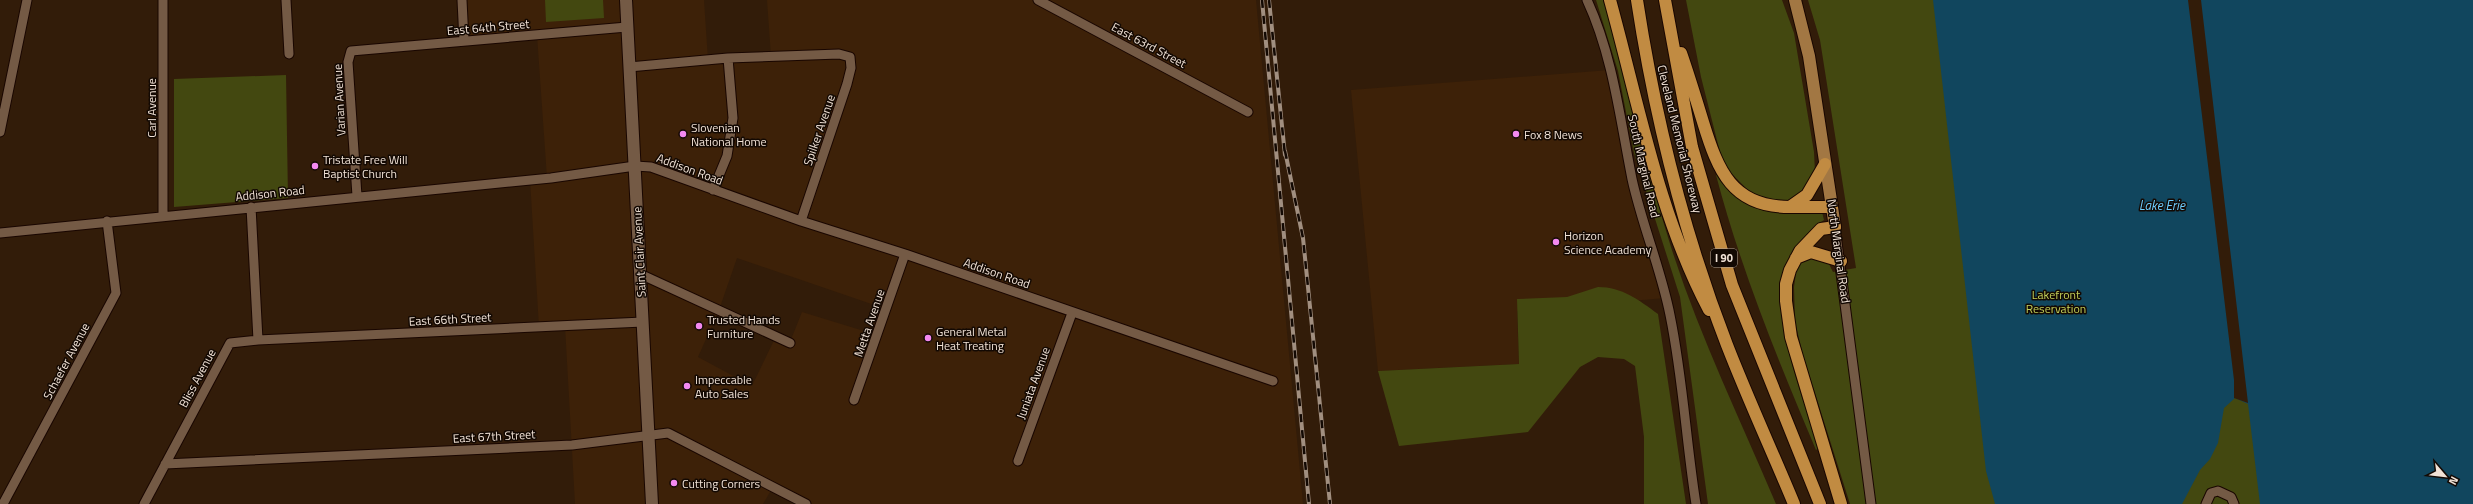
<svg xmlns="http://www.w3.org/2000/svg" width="2473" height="504" viewBox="0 0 2473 504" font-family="'Titillium Web',sans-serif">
	<rect width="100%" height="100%" fill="#321c09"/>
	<path fill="#3d2108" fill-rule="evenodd" d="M462 0H704L708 60 771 56 767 0H1256L1303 504H806L773 487 763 504H575L565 326 539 327 530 180 547 178 537 35 464 41ZM737 258 886 309 877 335 802 312 790 342 776 336 752 386 698 357 719 310Z
		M1610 70 1632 181 1665 298 1517 311 1519 364 1378 371 1351 90Z"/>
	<path fill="#434810" d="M545 0H603L604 18 546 22Z
		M1596 0H1603C1629 82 1645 166 1671 247 1699 335 1740 419 1776 504H1708L1680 297 1634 153 1618 71Z
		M1686 0H1782L1794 33 1814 152 1815 172 1806 189 1787 202H1776L1752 194 1726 168 1721 156 1701 77Z
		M1808 0H2224L2286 504H1850L1803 355 1795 322 1794 287 1797 266 1801 261 1808 257 1828 262 1833 272 1856 268 1820 40Z
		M286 75 288 198 174 207V79Z
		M1719 174C1724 181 1729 190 1736 196 1757 218 1795 212 1822 212L1824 220C1803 232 1784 263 1781 288 1776 329 1806 408 1819 448L1816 450C1778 360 1741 270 1716 175Z
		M1598 287C1622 287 1639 300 1658 314L1686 504H1644V437L1635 366 1624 359 1598 357 1580 367 1528 432 1399 446 1378 371 1519 364 1517 299 1567 297Z"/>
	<path fill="#11465e" d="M1933 0H2473V504H2260L2248 404 2235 398 2224 408 2218 443 2210 459 2200 470 2182 504H1995L1986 471Z"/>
	<path fill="#321c09" d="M2188 0H2201L2248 403 2234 398V380Z"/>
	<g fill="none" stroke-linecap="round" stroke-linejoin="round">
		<g stroke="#190600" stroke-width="11">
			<path id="street" d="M286 0 289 54
				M462 0 464 41
				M1038 0 1248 112
				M1587 0C1613 56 1620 119 1632 179 1642 225 1661 269 1670 315 1683 378 1686 441 1696 504
				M629 67 728 58 839 54 850 57 851 68 847 84 801 221
				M0 132 27 0
				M713 190 727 156 733 118 728 58
				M357 196 348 62 351 51 627 27
				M251 207 258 340
				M163 216V0
				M1835 227 1871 504
				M0 233 551 178 635 166 651 167 801 221 905 254 1273 381
				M640 274 790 343
				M854 400 905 254
				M1018 461 1072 313
				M165 464 572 445 668 433 806 504
				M3 504 116 293 107 221
				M144 504 230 343 258 340 643 322
				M2206 504 2211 493 2218 491 2231 497 2234 504"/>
		</g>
		<g stroke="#190600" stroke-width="14">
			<path id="secondary" d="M626 0 652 504"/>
		</g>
		<g stroke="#190600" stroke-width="14">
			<path id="primary" d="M1795 0 1809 56 1835 227"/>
		</g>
		<g stroke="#190600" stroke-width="14">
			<path id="highway" d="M1610 0C1639 105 1658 213 1709 310
				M1637 0C1655 118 1684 234 1727 345 1748 399 1772 451 1794 504
				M1665 0 1692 147 1732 285 1820 504
				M1681 53C1689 76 1696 99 1703 122 1718 171 1732 207 1790 207L1807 195 1825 164
				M1790 207H1832
				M1835 227 1821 229 1800 251 1790 270 1786 284V301L1791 337 1841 504
				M1796 258 1811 252 1841 261"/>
		</g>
		<use href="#street" stroke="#745a45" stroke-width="9"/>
		<use href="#secondary" stroke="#745a45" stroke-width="12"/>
		<use href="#primary" stroke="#a27743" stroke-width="12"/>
		<use href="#highway" stroke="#c18b42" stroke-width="12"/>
		<g stroke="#a18f80" stroke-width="4">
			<path id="rail" d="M1262 0 1309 504
				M1269 0 1285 155
				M1285 151 1303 238 1330 504"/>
		</g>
		<use href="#rail" stroke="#130903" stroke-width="2.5" stroke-dasharray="8" stroke-linecap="butt"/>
	</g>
	<g fill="#f489f0" stroke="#130903" stroke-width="1.5">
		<circle cx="683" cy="134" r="4"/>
		<circle cx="1516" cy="134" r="4"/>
		<circle cx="315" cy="166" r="4"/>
		<circle cx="1556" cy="242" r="4"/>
		<circle cx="699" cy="326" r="4"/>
		<circle cx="928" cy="338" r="4"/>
		<circle cx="687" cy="386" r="4"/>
		<circle cx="674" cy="483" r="4"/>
	</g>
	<g text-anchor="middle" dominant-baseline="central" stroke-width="3" stroke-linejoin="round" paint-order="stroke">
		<rect fill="#130903" stroke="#aea197" stroke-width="1" x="1711" y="249" width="26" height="18" rx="3"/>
		<g font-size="11" font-weight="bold" fill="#f1e2d6">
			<text x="1724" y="258">I 90</text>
		</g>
		<g font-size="12" fill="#f1e2d6" stroke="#130903">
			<text transform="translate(488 27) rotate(-5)">East 64th Street</text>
			<text transform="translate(1149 45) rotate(28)">East 63rd Street</text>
			<text transform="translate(339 100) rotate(-93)">Varian Avenue</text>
			<text transform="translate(151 108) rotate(-90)">Carl Avenue</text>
			<text transform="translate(819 130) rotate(-71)">Spilker Avenue</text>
			<text transform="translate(1680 139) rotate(76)">Cleveland Memorial Shoreway</text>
			<text transform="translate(1644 166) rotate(77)">South Marginal Road</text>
			<text transform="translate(690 169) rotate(20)">Addison Road</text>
			<text transform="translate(270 193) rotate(-6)">Addison Road</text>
			<text transform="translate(1839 251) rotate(82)">North Marginal Road</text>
			<text transform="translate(639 252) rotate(-93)">Saint Clair Avenue</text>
			<text transform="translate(997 273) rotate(19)">Addison Road</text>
			<text transform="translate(450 319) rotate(-3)">East 66th Street</text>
			<text transform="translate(869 323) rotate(-71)">Metta Avenue</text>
			<text transform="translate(66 361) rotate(-62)">Schaefer Avenue</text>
			<text transform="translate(197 378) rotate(-62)">Bliss Avenue</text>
			<text transform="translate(1033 383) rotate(-70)">Juniata Avenue</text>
			<text transform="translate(494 436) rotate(-3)">East 67th Street</text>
		</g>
		<g font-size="12" fill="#f1e2d6" stroke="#130903" text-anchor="start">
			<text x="691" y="127">Slovenian<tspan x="691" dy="14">National Home</tspan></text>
			<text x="1524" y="134">Fox 8 News</text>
			<text x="323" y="159">Tristate Free Will<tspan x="323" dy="14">Baptist Church</tspan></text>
			<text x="1564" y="235">Horizon<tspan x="1564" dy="14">Science Academy</tspan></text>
			<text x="707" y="319">Trusted Hands<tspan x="707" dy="14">Furniture</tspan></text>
			<text x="936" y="331">General Metal<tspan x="936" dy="14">Heat Treating</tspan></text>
			<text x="695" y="379">Impeccable<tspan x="695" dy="14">Auto Sales</tspan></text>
			<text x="682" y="483">Cutting Corners</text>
		</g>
		<g font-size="12" fill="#c3d05a" stroke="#130903">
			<text x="2056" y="294">Lakefront<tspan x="2056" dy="14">Reservation</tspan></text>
		</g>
		<g font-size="13" font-style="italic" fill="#6ecdfe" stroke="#130903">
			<text x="2162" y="205">Lake Erie</text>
		</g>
	</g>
	<g transform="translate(2445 476) rotate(118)" stroke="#130903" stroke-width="3" paint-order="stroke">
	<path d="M0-3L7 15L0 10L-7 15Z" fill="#f1e2d6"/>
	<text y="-6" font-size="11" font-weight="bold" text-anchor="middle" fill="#f1e2d6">N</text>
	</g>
</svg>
